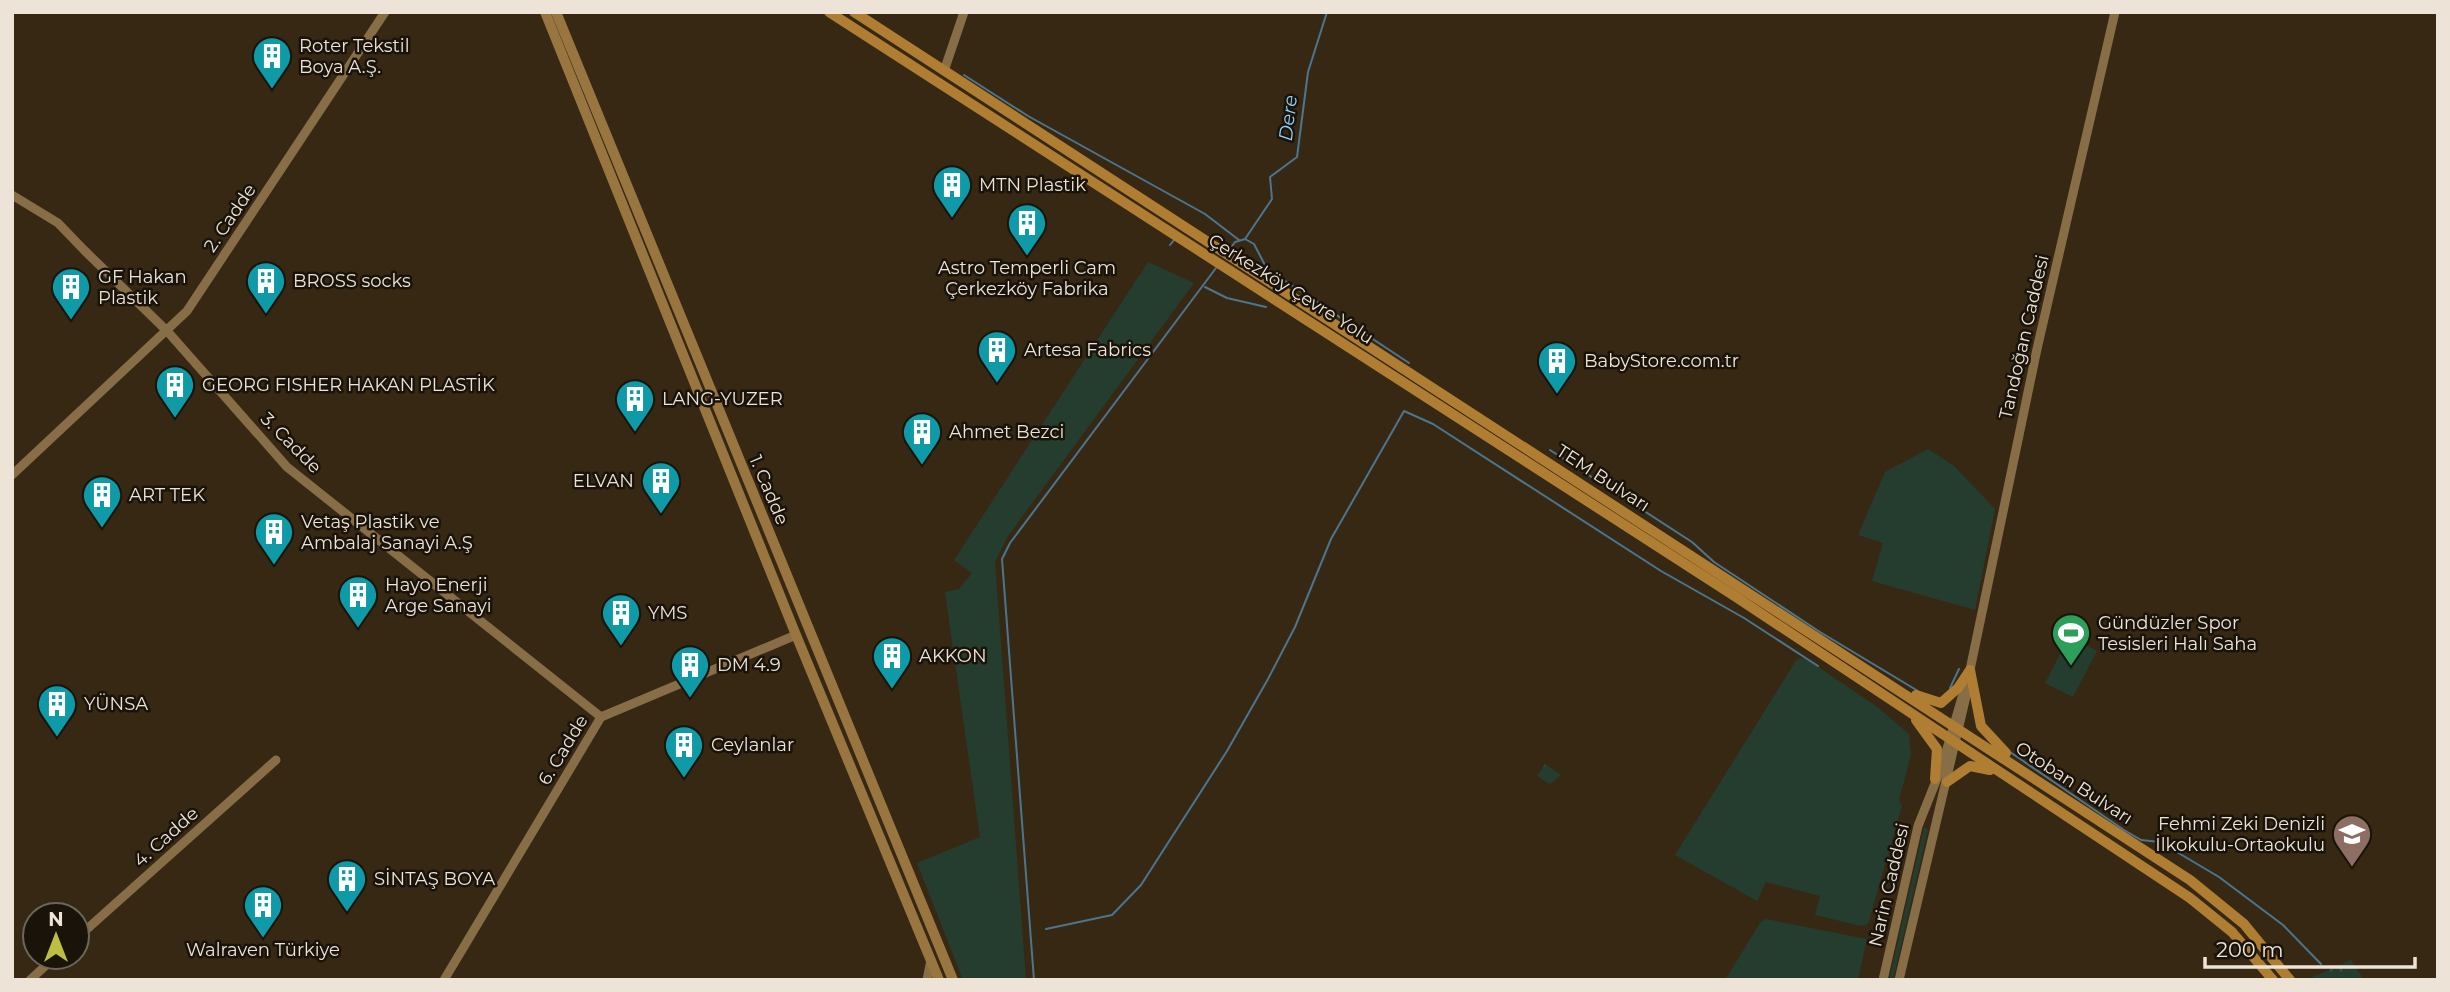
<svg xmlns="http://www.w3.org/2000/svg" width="2450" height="992" viewBox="0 0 2450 992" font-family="Montserrat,sans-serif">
	<defs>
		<pattern id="park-crowns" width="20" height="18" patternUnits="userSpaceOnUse" patternTransform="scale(1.75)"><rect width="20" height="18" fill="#243d2f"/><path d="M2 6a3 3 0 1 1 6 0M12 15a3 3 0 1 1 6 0" fill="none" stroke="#44594c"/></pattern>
	</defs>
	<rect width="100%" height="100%" fill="#372814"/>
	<path fill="#243d2f" d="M1148 262 1194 283 1008 536 995 562 1026 980H963L917 863 980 837 945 592 959 589 972 573 954 560Z
		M1928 449 1954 466 1995 509 1975 610 1872 581 1883 543 1858 535 1885 472Z
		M2069 637 2097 651 2073 697 2045 683Z
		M1805 658 1876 706 1909 734 1911 755 1899 800 1902 806 1868 924 1861 926 1815 915 1820 896 1766 882 1757 901 1675 855 1797 659Z
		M1924 827 1928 830 1893 980H1889Z
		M1766 919 1867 939 1858 980H1725L1760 923Z"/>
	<path fill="url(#park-crowns)" d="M1545 764 1561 775 1550 784 1537 776Z
		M2351 960 2364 980 2311 978Z"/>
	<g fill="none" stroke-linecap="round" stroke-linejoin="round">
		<path stroke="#4c758e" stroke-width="2" d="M964 75 1028 116 1205 214 1239 240
			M1245 239 1254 244 1267 269 1409 363
			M1170 245 1174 240
			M1230 249 1235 242 1245 239 1272 199 1270 177 1297 157 1308 72 1327 12
			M1205 287 1227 298 1266 307
			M1550 450 1692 542 1714 562 1820 632 1918 691
			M1950 688 1959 669
			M2010 752 2124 830 2141 840 2160 842 2219 877 2283 925 2321 964
			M1046 929 1112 915 1141 885 1227 751 1268 679 1295 627 1331 539 1404 411 1433 424 1661 571 1744 618 1818 666
			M1034 980 1002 559 1010 543 1216 268"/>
		<path stroke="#886e47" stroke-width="9" d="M944 71 964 12
			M12 195 58 223 84 250 168 332 287 467 601 717
			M12 475 187 311 385 12
			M77 938 276 760
			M30 980 55 957
			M444 980 601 717 796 635
			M927 980 931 960
			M1883 980 1918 826 1942 766 1970 670 2037 349 2115 12
			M1899 980 1967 692"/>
		<path stroke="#99753f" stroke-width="10" d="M545 12 796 635 939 980
			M556 12 953 980"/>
		<path stroke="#af7e33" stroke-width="10" d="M829 12 1736 597 2190 898 2232 932 2273 980
			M854 12 2190 880 2244 924 2290 980
			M1970 670 1981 726 2006 753
			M1916 695 1941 703 1958 688 1970 670
			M1916 720 1937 749 1935 779
			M1947 782 1970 766 1990 770"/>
	</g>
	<defs>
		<g id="building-pin" transform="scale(2.0125)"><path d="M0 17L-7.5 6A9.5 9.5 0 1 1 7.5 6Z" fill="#0f9aa8" stroke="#19130a"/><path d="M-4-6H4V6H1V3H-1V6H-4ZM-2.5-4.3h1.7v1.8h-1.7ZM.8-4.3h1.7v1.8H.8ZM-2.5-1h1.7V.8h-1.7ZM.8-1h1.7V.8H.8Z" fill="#fff"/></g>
		<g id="stadium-pin" transform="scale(2.0125)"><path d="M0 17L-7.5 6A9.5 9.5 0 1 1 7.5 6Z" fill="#2e9e5b" stroke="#19130a"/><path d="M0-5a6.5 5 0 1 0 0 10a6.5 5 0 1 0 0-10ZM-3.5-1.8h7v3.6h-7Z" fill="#fff"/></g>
		<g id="school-pin" transform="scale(2.0125)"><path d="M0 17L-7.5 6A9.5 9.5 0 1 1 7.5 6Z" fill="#8d6e63" stroke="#19130a"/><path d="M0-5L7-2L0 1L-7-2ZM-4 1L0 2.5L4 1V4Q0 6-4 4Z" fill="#fff"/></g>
	</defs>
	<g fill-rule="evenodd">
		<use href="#building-pin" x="272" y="56"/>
		<use href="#building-pin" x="952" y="185"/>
		<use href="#building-pin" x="1027" y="223"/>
		<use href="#building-pin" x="266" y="281"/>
		<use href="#building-pin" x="71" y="287"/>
		<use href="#building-pin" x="997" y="350"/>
		<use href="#building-pin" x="1557" y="361"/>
		<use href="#building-pin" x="175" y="385"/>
		<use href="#building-pin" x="635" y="399"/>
		<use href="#building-pin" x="922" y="432"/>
		<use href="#building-pin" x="661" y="481"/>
		<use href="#building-pin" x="102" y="495"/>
		<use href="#building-pin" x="274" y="532"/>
		<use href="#building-pin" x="358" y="595"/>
		<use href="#building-pin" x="621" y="613"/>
		<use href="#stadium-pin" x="2071" y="633"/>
		<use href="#building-pin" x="892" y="656"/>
		<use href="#building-pin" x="690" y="665"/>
		<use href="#building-pin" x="57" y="704"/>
		<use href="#building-pin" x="684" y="745"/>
		<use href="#school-pin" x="2352" y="834"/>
		<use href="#building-pin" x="347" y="879"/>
		<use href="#building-pin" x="263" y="905"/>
	</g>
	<g text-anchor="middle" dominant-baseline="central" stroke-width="5" stroke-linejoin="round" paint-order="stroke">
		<g font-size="18" fill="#ede3d7" stroke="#19130a" text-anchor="start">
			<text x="299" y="46">Roter Tekstil<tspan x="299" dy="21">Boya A.Ş.</tspan></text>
			<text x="979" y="185">MTN Plastik</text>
			<text x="1027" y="268" text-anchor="middle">Astro Temperli Cam<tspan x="1027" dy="21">Çerkezköy Fabrika</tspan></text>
			<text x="98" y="277">GF Hakan<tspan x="98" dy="21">Plastik</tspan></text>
			<text x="293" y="281">BROSS socks</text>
			<text x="1024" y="350">Artesa Fabrics</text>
			<text x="1584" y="361">BabyStore.com.tr</text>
			<text x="202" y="385">GEORG FISHER HAKAN PLASTİK</text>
			<text x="662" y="399">LANG-YUZER</text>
			<text x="949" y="432">Ahmet Bezci</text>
			<text x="634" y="481" text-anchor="end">ELVAN</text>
			<text x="129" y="495">ART TEK</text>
			<text x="301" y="522">Vetaş Plastik ve<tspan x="301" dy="21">Ambalaj Sanayi A.Ş</tspan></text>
			<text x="385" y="585">Hayo Enerji<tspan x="385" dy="21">Arge Sanayi</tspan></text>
			<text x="648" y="613">YMS</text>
			<text x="2098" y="623">Gündüzler Spor<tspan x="2098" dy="21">Tesisleri Halı Saha</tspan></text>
			<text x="919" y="656">AKKON</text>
			<text x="717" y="665">DM 4.9</text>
			<text x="84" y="704">YÜNSA</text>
			<text x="711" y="745">Ceylanlar</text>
			<text x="2325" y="824" text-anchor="end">Fehmi Zeki Denizli<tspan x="2325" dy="21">İlkokulu-Ortaokulu</tspan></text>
			<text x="374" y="879">SİNTAŞ BOYA</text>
			<text x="263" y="950" text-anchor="middle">Walraven Türkiye</text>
		</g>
		<g font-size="18" fill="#ede3d7" stroke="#19130a">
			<text transform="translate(230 218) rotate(-56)">2. Cadde</text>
			<text transform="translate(1291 289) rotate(32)">Çerkezköy Çevre Yolu</text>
			<text transform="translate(2024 337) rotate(-77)">Tandoğan Caddesi</text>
			<text transform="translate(291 443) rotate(45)">3. Cadde</text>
			<text transform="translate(1603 478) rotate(33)">TEM Bulvarı</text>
			<text transform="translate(769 490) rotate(67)">1. Cadde</text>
			<text transform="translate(563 750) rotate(-59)">6. Cadde</text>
			<text transform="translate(2074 783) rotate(33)">Otoban Bulvarı</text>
			<text transform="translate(166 837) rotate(-42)">4. Cadde</text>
			<text transform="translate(1889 885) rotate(-77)">Narin Caddesi</text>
		</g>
		<g font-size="19" font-style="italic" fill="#8dd0f9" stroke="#19130a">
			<text transform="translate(1288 118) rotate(-83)">Dere</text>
		</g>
	</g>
	<rect width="2450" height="992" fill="none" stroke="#ede3d7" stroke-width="28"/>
	<g transform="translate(56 936)"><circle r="33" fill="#19130a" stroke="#6e665c" stroke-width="2"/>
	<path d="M0-5L12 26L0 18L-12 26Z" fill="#bdbf43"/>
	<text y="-10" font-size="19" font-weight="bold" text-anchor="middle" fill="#ede3d7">N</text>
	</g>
	<path d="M2205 957v10h210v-10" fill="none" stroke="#ede3d7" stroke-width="3.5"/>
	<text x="2216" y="957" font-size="21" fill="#ede3d7" stroke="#19130a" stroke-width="5" paint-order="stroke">200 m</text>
</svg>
